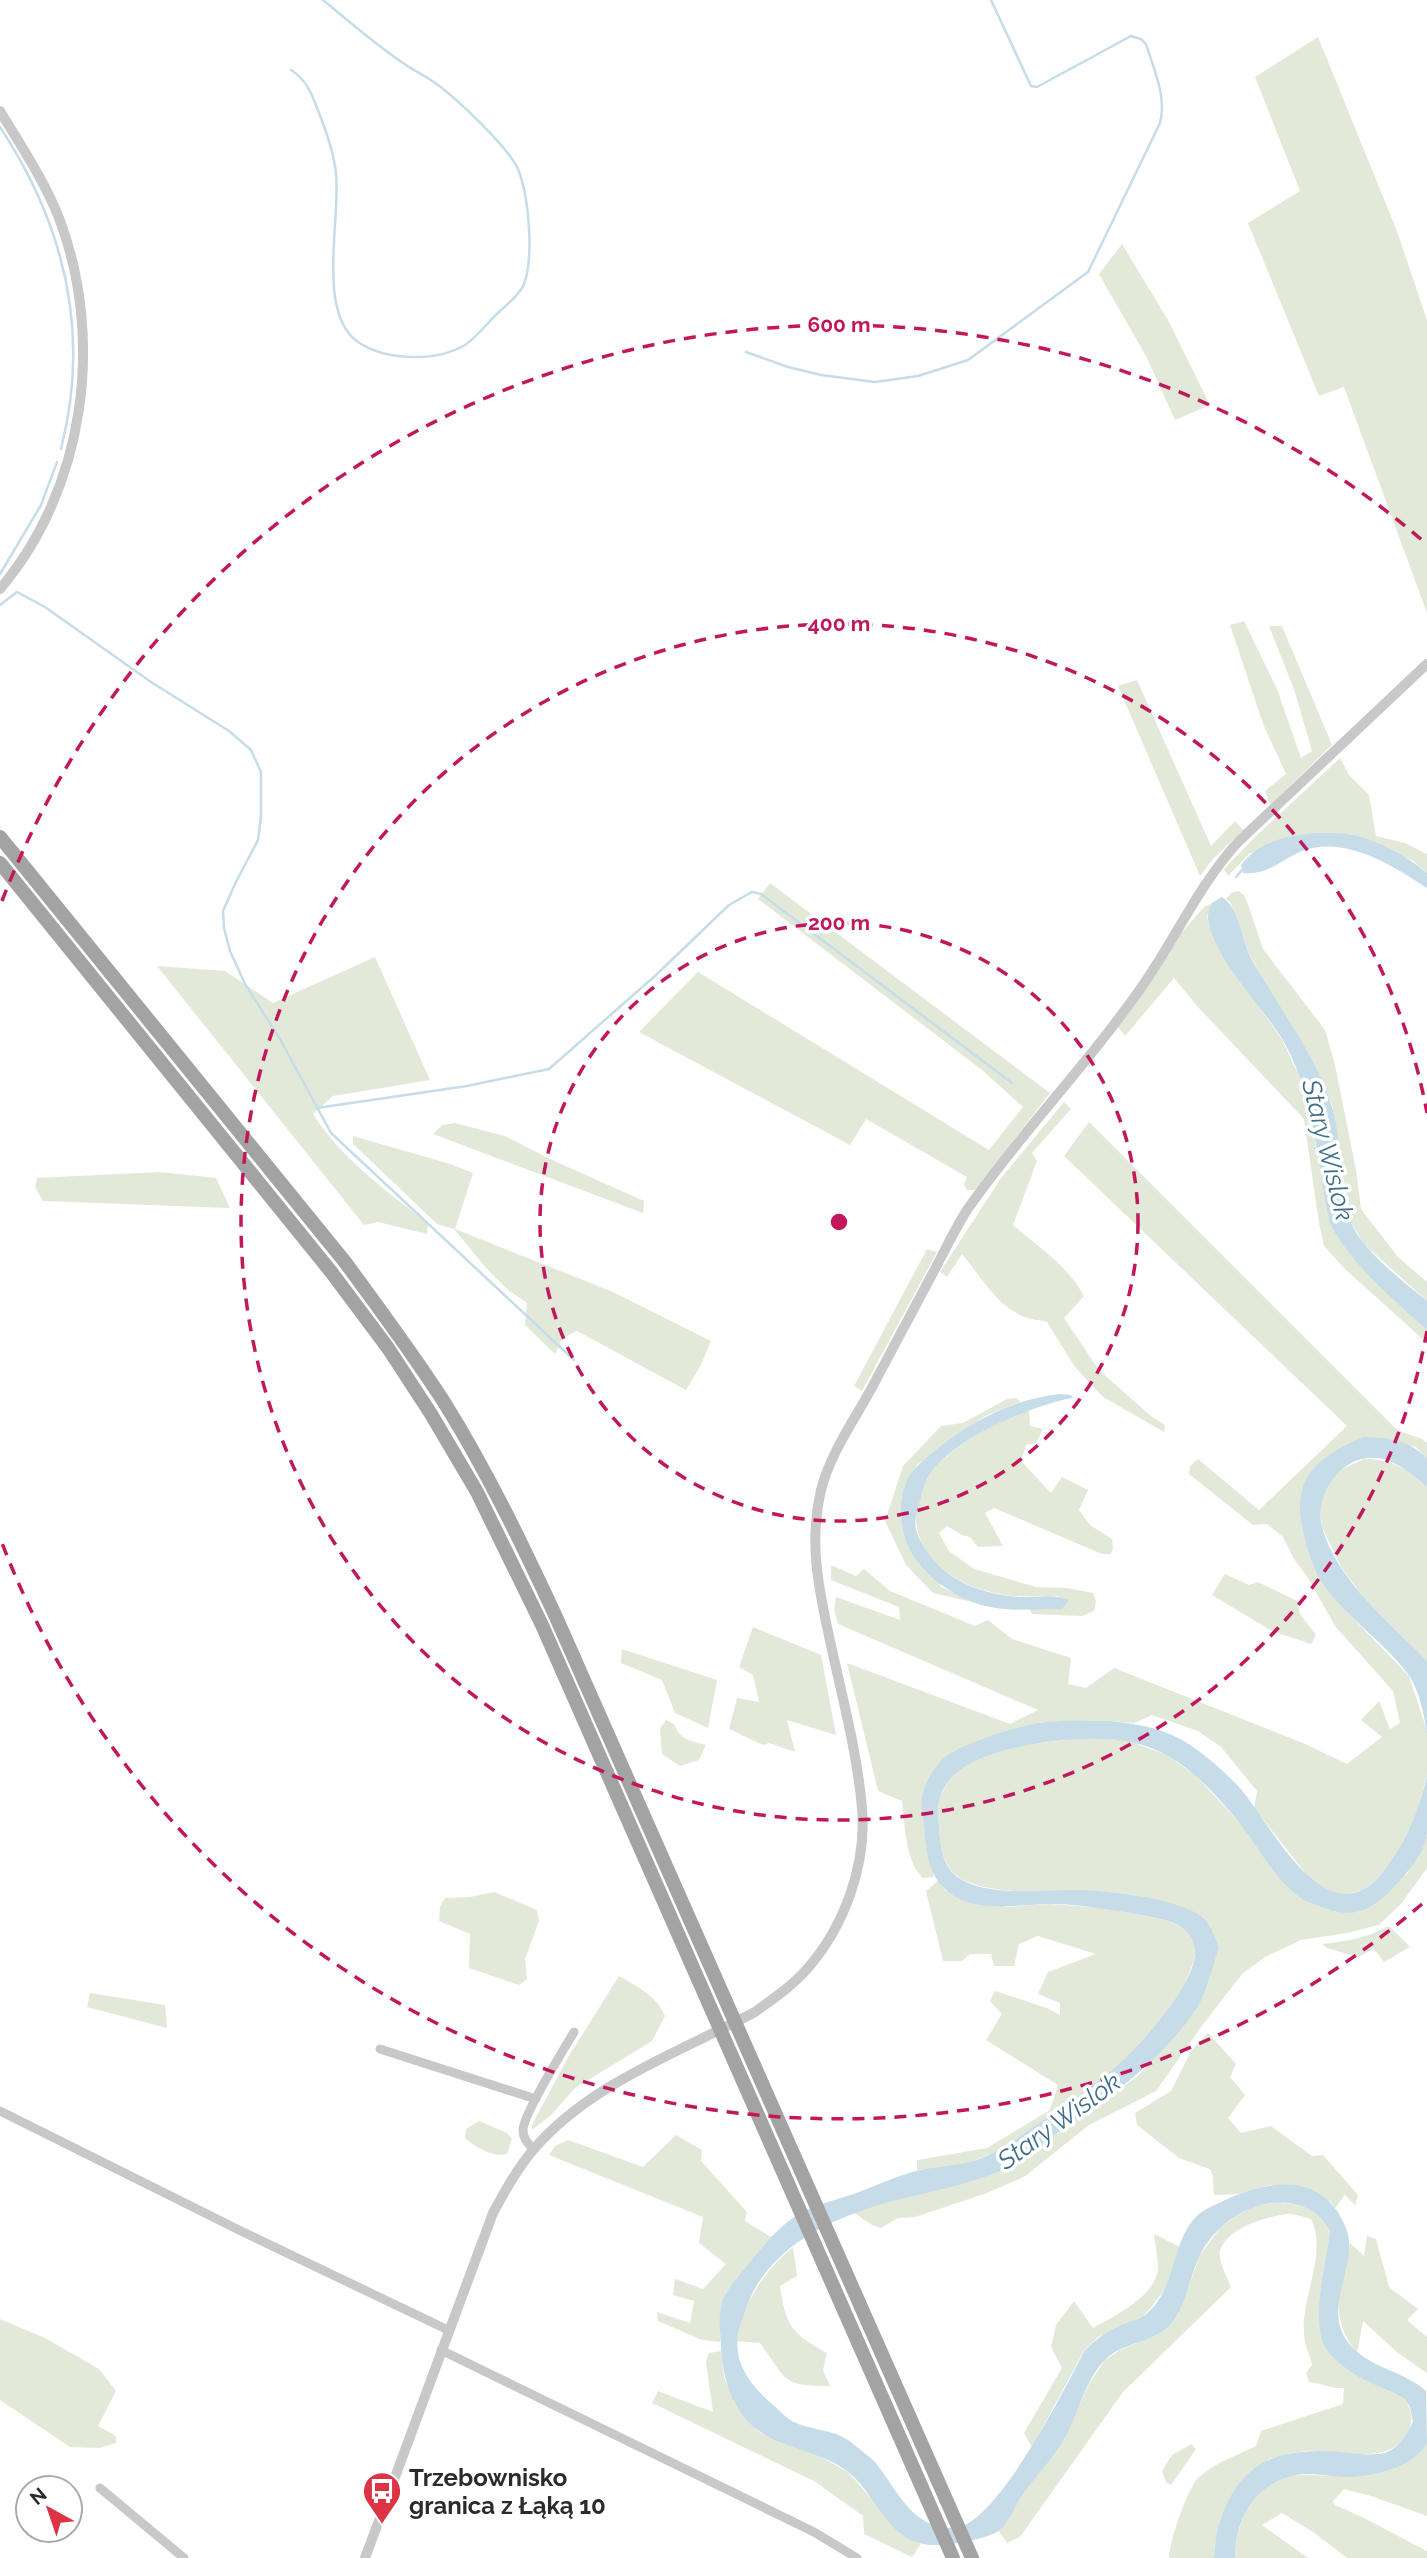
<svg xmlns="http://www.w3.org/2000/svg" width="1427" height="2558" viewBox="0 0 1427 2558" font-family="Raleway,sans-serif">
	<rect width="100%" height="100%" fill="#fff"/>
	<path fill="#e2e9d9" d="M1318 37 1397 231 1427 320V613L1344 387 1319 396 1248 223 1300 191 1255 77Z
		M1122 244 1168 320 1210 405 1175 420 1146 356 1099 274Z
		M1244 621 1277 689 1301 758 1312 751 1295 692 1269 626H1282L1332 745 1270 805 1265 791 1286 774 1263 724 1230 625Z
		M1137 680 1211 846 1235 821 1243 830 1213 859 1200 876 1118 686Z
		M1340 758 1349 775 1369 795 1376 836 1405 843 1427 854V873L1412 860 1350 834 1250 853 1228 876 1224 869 1255 837Z
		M770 883 1050 1093 975 1190H967L964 1185 967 1177 866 1119 850 1145 639 1032 698 972 989 1150 1023 1107 982 1070 758 899Z
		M1238 891 1244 895 1250 910 1263 949 1325 1030 1335 1065 1356 1170 1361 1209 1398 1257 1427 1282V1301L1365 1245 1350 1221 1332 1104 1301 1042 1267 987 1247 949 1238 919 1230 902 1226 899 1231 893Z
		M1212 903 1207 917 1213 936 1224 957 1281 1038 1298 1073 1308 1103 1330 1224 1390 1295 1427 1330V1343L1345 1269 1324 1246 1319 1223 1304 1119 1197 1006 1174 978 1125 1036 1118 1027 1174 941 1204 907Z
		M375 957 430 1080 333 1096 313 1114C341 1158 387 1192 428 1223L427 1234 378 1222 364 1225 157 966 225 971 273 1003Z
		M1064 1102 1071 1109 1032 1153 1037 1161 1013 1225C1038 1247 1068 1266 1084 1296L1064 1318 1099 1370 1152 1417 1165 1425 1164 1432 1103 1397 1075 1367 1047 1322C1040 1320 1032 1320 1025 1317 998 1308 980 1275 962 1254L947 1277 940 1272 1001 1178Z
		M1089 1122 1397 1430 1422 1439 1427 1443V1458L1415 1446 1317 1465 1322 1582 1346 1611 1409 1676 1427 1731V1775L1417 1815 1394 1858 1377 1879 1363 1890 1343 1895 1325 1889 1310 1879 1254 1808 1257 1791 1221 1747 1198 1731 1152 1715 1134 1723 1111 1721 1043 1722 945 1757 927 1850 934 1877 923 1878C905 1861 905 1825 902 1801L878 1791 847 1663 1010 1724 1038 1710 838 1624 834 1610 836 1597 900 1620 899 1607 831 1580V1565L856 1576 864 1569 890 1591 975 1626 988 1620 1012 1639 1071 1658 1068 1684 1086 1688 1114 1668 1303 1743 1347 1764 1382 1737 1361 1720 1379 1701 1390 1729 1400 1723 1393 1691 1335 1626 1308 1578 1294 1559 1283 1537 1267 1524 1253 1525 1189 1474 1190 1466 1198 1459 1259 1510 1347 1426 1064 1156Z
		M455 1123 505 1136 550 1159 644 1201 643 1213 433 1134 442 1125Z
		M353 1136 450 1164 473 1173 455 1229 613 1292 711 1341 701 1365 686 1390 577 1331 563 1338 555 1354 525 1325 527 1303 507 1289 487 1269 454 1229 437 1224 353 1144Z
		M159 1172 216 1178 230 1208 43 1201 35 1187 37 1178Z
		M927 1249 937 1252 862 1391 854 1386Z
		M1017 1398 1020 1402 987 1415 962 1431 917 1465 905 1484 901 1509 941 1587 972 1602 933 1593 906 1565 885 1521 903 1466 941 1426 963 1423 1007 1399Z
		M1029 1409 1030 1426 1043 1429 1036 1443 1026 1445 1021 1461 1051 1493 1062 1477 1088 1490 1079 1510 1090 1525 1112 1539 1113 1548 1111 1554H1102L994 1508 985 1513 1003 1546 978 1547 970 1537 962 1535 947 1526 939 1533 949 1551 974 1569 1036 1587 1067 1588 1093 1593 1096 1601 1094 1611 1082 1616 1032 1614 1030 1609H1062L1059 1596C1040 1596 1020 1598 1000 1594 945 1584 895 1542 925 1482 941 1451 998 1421 1029 1409Z
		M1364 1459C1392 1459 1406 1468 1427 1487V1661L1373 1610 1341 1567 1322 1527 1320 1504 1327 1483 1340 1470Z
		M1225 1574 1249 1585 1258 1582 1297 1601 1300 1614 1316 1635 1311 1644 1272 1631 1212 1595Z
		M753 1627 821 1655 836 1735 787 1720 795 1752 769 1743 763 1745 729 1729 737 1698 759 1702 753 1675 739 1667Z
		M622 1649 717 1680 708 1728 675 1713 662 1680 621 1663Z
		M666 1720 674 1724C680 1740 691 1741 706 1745L699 1760 680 1766 662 1754 660 1728Z
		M1088 1738 1126 1740 1167 1755 1195 1775 1238 1821 1335 1912 1407 1874 1427 1835V1868L1401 1904 1379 1925 1347 1933 1301 1940 1265 1957 1242 1974 1201 2027 1156 2091 1089 2125 1024 2177 987 2193 915 2217 898 2218 881 2228 872 2225 853 2212 1003 2170 1073 2123 1139 2075 1195 2012 1219 1948 1202 1917C1177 1905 1149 1897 1121 1893 1079 1888 985 1901 955 1874 942 1863 940 1841 939 1825 939 1818 937 1810 937 1804 938 1799 941 1794 944 1789 967 1745 1044 1743 1088 1738Z
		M938 1881 946 1891 1007 1907 1050 1904 1104 1908 1165 1920 1182 1927 1192 1936 1196 1946 1193 1963 1184 1987 1166 2013 1119 2067 1067 2105 994 2153 962 2165 918 2170 881 2183 917 2170V2160L987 2148 1050 2110 1058 2085 986 2040 1002 2014 990 2001 995 1991 1047 2008 1060 2015V2003L1038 1994 1048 1972 1096 1954 1038 1936 1019 1944 1014 1966H994L991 1954H970L962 1961H943L926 1891Z
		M494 1892 537 1910 539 1921 525 1959 527 1979 519 1985 469 1968 470 1934 439 1921 440 1906 445 1898 470 1897Z
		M1386 1927H1390L1410 1947 1384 1962 1374 1949 1358 1957 1327 1948 1322 1944C1345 1941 1366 1939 1386 1927Z
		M619 1976C638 1987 657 1996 665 2016L652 2041 575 2088 551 2115 532 2130V2125L567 2059Z
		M90 1993 165 2005 167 2028 87 2007Z
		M1208 2033 1236 2064 1230 2077 1245 2095 1228 2118 1241 2133 1271 2126 1312 2156 1323 2155 1358 2195 1355 2205 1345 2195 1335 2208 1330 2201 1270 2185 1239 2194 1214 2195 1213 2176 1210 2169 1179 2158 1137 2125 1135 2113 1171 2091 1191 2051Z
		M479 2121 507 2133 512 2139 507 2154C494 2158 475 2147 465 2138L466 2129Z
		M676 2135 702 2150 701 2161 747 2212 745 2221 771 2237 726 2292 720 2311V2342L702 2340 658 2321 657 2312 690 2323 694 2301 673 2295 675 2279 703 2289 726 2264 699 2243 703 2217 549 2155 555 2146 568 2140 643 2167Z
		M1280 2202C1299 2205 1324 2210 1330 2232 1324 2277 1302 2344 1351 2372 1369 2382 1388 2389 1405 2399 1412 2411 1414 2421 1407 2434 1389 2467 1337 2449 1306 2451 1294 2452 1281 2456 1269 2459L1215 2543 1214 2558H1169C1169 2542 1187 2491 1197 2479 1212 2464 1237 2455 1256 2446L1261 2431 1343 2404 1344 2388C1331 2389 1322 2383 1309 2382L1306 2373 1312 2365C1310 2355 1304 2344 1304 2333 1301 2296 1328 2254 1311 2219 1304 2217 1296 2214 1289 2214 1269 2215 1226 2228 1220 2251 1218 2261 1227 2277 1231 2287L1123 2392 1020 2537 1007 2543 999 2531 1032 2480 1064 2440 1089 2384 1105 2360 1120 2350 1156 2335 1186 2294 1200 2255 1220 2228 1236 2216 1255 2206Z
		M1154 2234 1180 2247 1168 2286 1143 2317 1098 2337 1085 2349 1032 2447 1024 2433 1062 2368 1051 2347 1056 2325 1074 2301 1093 2328C1113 2317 1151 2298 1157 2274 1160 2264 1155 2246 1154 2234Z
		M1367 2236 1376 2239 1389 2287 1418 2309 1407 2320 1427 2337V2373L1398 2353 1363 2321 1357 2353C1327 2316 1341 2286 1350 2243L1364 2256Z
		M793 2247 797 2276 780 2286C786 2326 791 2333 827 2353L823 2370 830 2386C780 2386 788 2380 760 2343L737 2341C743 2303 763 2272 793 2247Z
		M0 2319 45 2338 99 2369 116 2391 98 2426 116 2436V2443L99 2448 70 2447 0 2400Z
		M721 2351 724 2377 734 2400 746 2418 760 2433 817 2455 848 2472 903 2535 921 2544 912 2557 864 2534 863 2516 814 2481 652 2403 658 2391 713 2412 706 2362 709 2353Z
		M1191 2444 1196 2449 1171 2485 1166 2482 1162 2471 1172 2455Z
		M1427 2444V2516L1371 2496 1344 2489 1333 2501 1335 2505 1364 2518 1427 2551V2558H1347L1313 2532 1282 2513 1262 2525 1308 2558H1235C1235 2520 1257 2475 1301 2475 1326 2474 1351 2480 1376 2472 1393 2467 1411 2453 1427 2444Z"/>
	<path fill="#c6dce8" d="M1315 833C1326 833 1338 833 1348 834 1376 839 1406 855 1427 873V888C1392 865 1345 835 1302 851 1280 860 1269 875 1243 873L1241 865C1259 841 1287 836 1315 833Z
		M1222 897C1241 910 1241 939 1251 958 1276 1004 1316 1055 1331 1104 1343 1140 1338 1184 1350 1220 1361 1250 1403 1281 1427 1301V1330C1392 1298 1353 1266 1330 1224 1316 1161 1315 1093 1281 1037 1260 1004 1213 957 1208 919 1207 914 1210 908 1212 903Z
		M1060 1394 1071 1395 1073 1398C1031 1405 943 1442 925 1483 922 1490 921 1497 919 1504 915 1516 913 1527 920 1540 928 1556 943 1572 960 1581 978 1591 1001 1596 1021 1597 1038 1598 1053 1593 1069 1600L1062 1609C1032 1609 1000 1613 972 1602 949 1593 928 1577 914 1557 901 1536 897 1509 905 1485 909 1472 921 1462 932 1453 969 1422 1012 1399 1060 1394Z
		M1363 1437C1388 1437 1409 1440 1427 1458V1487C1416 1477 1401 1465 1387 1460 1347 1447 1313 1490 1322 1527 1337 1581 1390 1623 1427 1661V1735C1425 1717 1419 1689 1408 1674 1383 1641 1347 1618 1323 1584 1315 1572 1308 1553 1305 1539 1289 1482 1312 1459 1363 1437Z
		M1111 1721C1143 1725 1169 1729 1196 1749 1211 1760 1227 1774 1240 1788 1271 1824 1327 1942 1383 1872 1407 1840 1418 1814 1427 1776 1427 1794 1427 1815 1427 1834 1424 1856 1402 1879 1387 1894 1368 1912 1350 1918 1325 1908 1318 1905 1308 1903 1301 1898 1274 1880 1258 1845 1238 1821 1218 1797 1196 1772 1168 1756 1134 1736 1094 1737 1055 1741 1029 1744 1004 1749 979 1759 956 1769 936 1788 938 1814 940 1833 939 1860 954 1874 981 1898 1039 1890 1072 1890 1106 1890 1173 1897 1201 1916 1210 1923 1215 1937 1219 1948 1212 1967 1205 1999 1193 2014 1155 2066 1103 2103 1050 2138 1034 2149 1017 2163 1000 2171 966 2185 932 2191 897 2200 843 2214 783 2238 754 2290 749 2300 745 2312 741 2323 729 2358 748 2383 773 2405 780 2411 788 2420 796 2423 815 2431 835 2429 852 2443 859 2449 868 2455 875 2462 897 2489 911 2529 954 2528 996 2527 1066 2386 1085 2350 1097 2338 1109 2330 1124 2324 1130 2321 1139 2320 1144 2316 1177 2290 1170 2247 1194 2219 1202 2209 1214 2206 1225 2200 1271 2179 1324 2172 1346 2228 1360 2264 1322 2305 1347 2341 1366 2368 1403 2370 1426 2391L1427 2444C1411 2468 1373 2477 1345 2477 1329 2477 1312 2472 1296 2475 1255 2483 1235 2519 1235 2558H1214C1215 2521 1233 2474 1271 2459 1287 2452 1307 2451 1324 2451 1343 2451 1365 2457 1384 2453 1399 2449 1406 2435 1413 2422L1410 2407 1405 2399C1388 2389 1368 2383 1351 2372 1340 2365 1326 2353 1322 2340 1313 2310 1326 2263 1330 2231 1322 2214 1307 2206 1288 2203 1253 2199 1216 2223 1200 2255 1190 2276 1186 2305 1171 2324 1154 2343 1122 2342 1105 2360 1085 2380 1079 2412 1066 2436 1054 2458 1035 2476 1021 2497 1015 2507 1007 2526 997 2532 982 2540 940 2548 923 2544 885 2536 875 2492 847 2471 822 2452 782 2448 759 2431 732 2412 722 2376 721 2346 720 2329 717 2308 726 2293 731 2284 740 2275 746 2267 764 2245 781 2222 808 2209 824 2202 843 2198 859 2192 879 2184 900 2175 920 2170 946 2165 968 2166 993 2153 1009 2145 1023 2133 1038 2124 1074 2100 1110 2076 1139 2044 1158 2022 1213 1964 1189 1934 1180 1922 1164 1920 1151 1917 1119 1911 1087 1905 1055 1904 1018 1903 971 1917 942 1886 927 1870 926 1846 924 1825 923 1815 920 1803 923 1793 926 1781 935 1765 945 1757 966 1742 1021 1725 1046 1722 1068 1720 1090 1721 1111 1721Z"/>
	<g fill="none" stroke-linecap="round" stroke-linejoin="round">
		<path stroke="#c6dce8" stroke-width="2.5" d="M291 70C308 81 312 95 319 113 327 133 334 153 336 174 341 218 316 313 358 342 386 361 436 362 465 345 477 337 488 322 499 312 507 304 520 295 524 284 534 257 529 196 518 169 508 147 458 100 438 85 428 77 416 72 406 65 377 46 350 22 323 0
			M0 127C65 226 91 332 61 449
			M746 352 788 367 821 375 875 382 918 376 968 360 1088 272 1160 123C1167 97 1154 70 1146 44L1141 39 1131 36 1037 87 1031 86 991 0
			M0 574 41 505 57 462
			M0 605 17 592 45 607 151 682 229 731 251 750 261 772V817L258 840 235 884 223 911 224 928 230 951 245 984 280 1039 331 1133 574 1360
			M1236 877 1243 869
			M317 1108 467 1086 549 1069 656 975 729 905 752 892 761 894 1012 1083"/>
		<path stroke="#c8c8c8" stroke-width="9" d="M380 2049 536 2099
			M0 2111 243 2232 448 2330
			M533 2149C528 2143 523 2139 523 2130 523 2115 564 2049 574 2032
			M441 2350 814 2532 857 2558
			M100 2488 184 2558"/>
		<path stroke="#c8c8c8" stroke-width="10" d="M0 111C21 146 44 180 59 218 105 339 85 489 0 589
			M365 2558 493 2213C505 2191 517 2169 533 2150 590 2083 680 2052 755 2012 773 1999 792 1986 807 1969 844 1927 867 1865 862 1808 857 1750 841 1693 829 1636 818 1586 809 1541 821 1490 832 1448 859 1414 878 1376 897 1341 916 1305 935 1269 945 1250 955 1229 967 1210 1022 1131 1091 1061 1145 982 1177 935 1200 884 1238 842L1427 664"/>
		<path stroke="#a3a3a3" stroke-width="14" d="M0 837 345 1262C379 1308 413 1354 444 1402 487 1471 522 1544 556 1617L972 2558
			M0 863 332 1273 388 1348 431 1414 477 1492 542 1625 953 2558"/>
	</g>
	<g fill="none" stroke="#c2185b" stroke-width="3.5" stroke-dasharray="12 9">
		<circle cx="839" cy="1222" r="299"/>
		<path d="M1427 1331A598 598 0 1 1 1427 1113"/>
		<path d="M1422 1904A897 897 0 0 1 2 1543M2 901A897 897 0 0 1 1422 540"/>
	</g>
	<defs>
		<g id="bus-pin" transform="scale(2.0125)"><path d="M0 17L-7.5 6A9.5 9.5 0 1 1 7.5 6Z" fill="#dc3444" stroke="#fff"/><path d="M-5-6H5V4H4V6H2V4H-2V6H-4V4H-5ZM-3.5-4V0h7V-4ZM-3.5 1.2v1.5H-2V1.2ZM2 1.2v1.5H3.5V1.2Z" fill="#fff"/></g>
	</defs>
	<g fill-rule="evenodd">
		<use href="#bus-pin" x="382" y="2491"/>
	</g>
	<g text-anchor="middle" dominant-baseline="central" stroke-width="7" stroke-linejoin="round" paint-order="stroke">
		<g font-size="24" font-weight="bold" fill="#2b2b2b" stroke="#fff" text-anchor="start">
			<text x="409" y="2477">Trzebownisko<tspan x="409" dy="28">granica z Łąką 10</tspan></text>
		</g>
		<g font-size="26" font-style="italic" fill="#3e6e89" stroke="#fff">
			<text transform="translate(1328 1150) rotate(76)">Stary Wislok</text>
			<text transform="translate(1059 2121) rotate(-36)">Stary Wislok</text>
		</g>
	</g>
	<circle cx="839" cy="1222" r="10" fill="#c2185b" stroke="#fff" stroke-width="3.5"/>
	<g font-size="21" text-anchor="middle" font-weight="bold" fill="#c2185b" stroke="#fff" stroke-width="7" stroke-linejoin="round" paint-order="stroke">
		<text x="839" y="332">600 m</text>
		<text x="839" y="631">400 m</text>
		<text x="839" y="930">200 m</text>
	</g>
	<g transform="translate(49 2509) rotate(320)"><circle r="33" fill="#ffffff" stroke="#aaaaaa" stroke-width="2"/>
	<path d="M0-5L12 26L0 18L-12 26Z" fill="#dc3444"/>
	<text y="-10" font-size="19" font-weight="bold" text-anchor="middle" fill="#2b2b2b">N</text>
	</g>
</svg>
